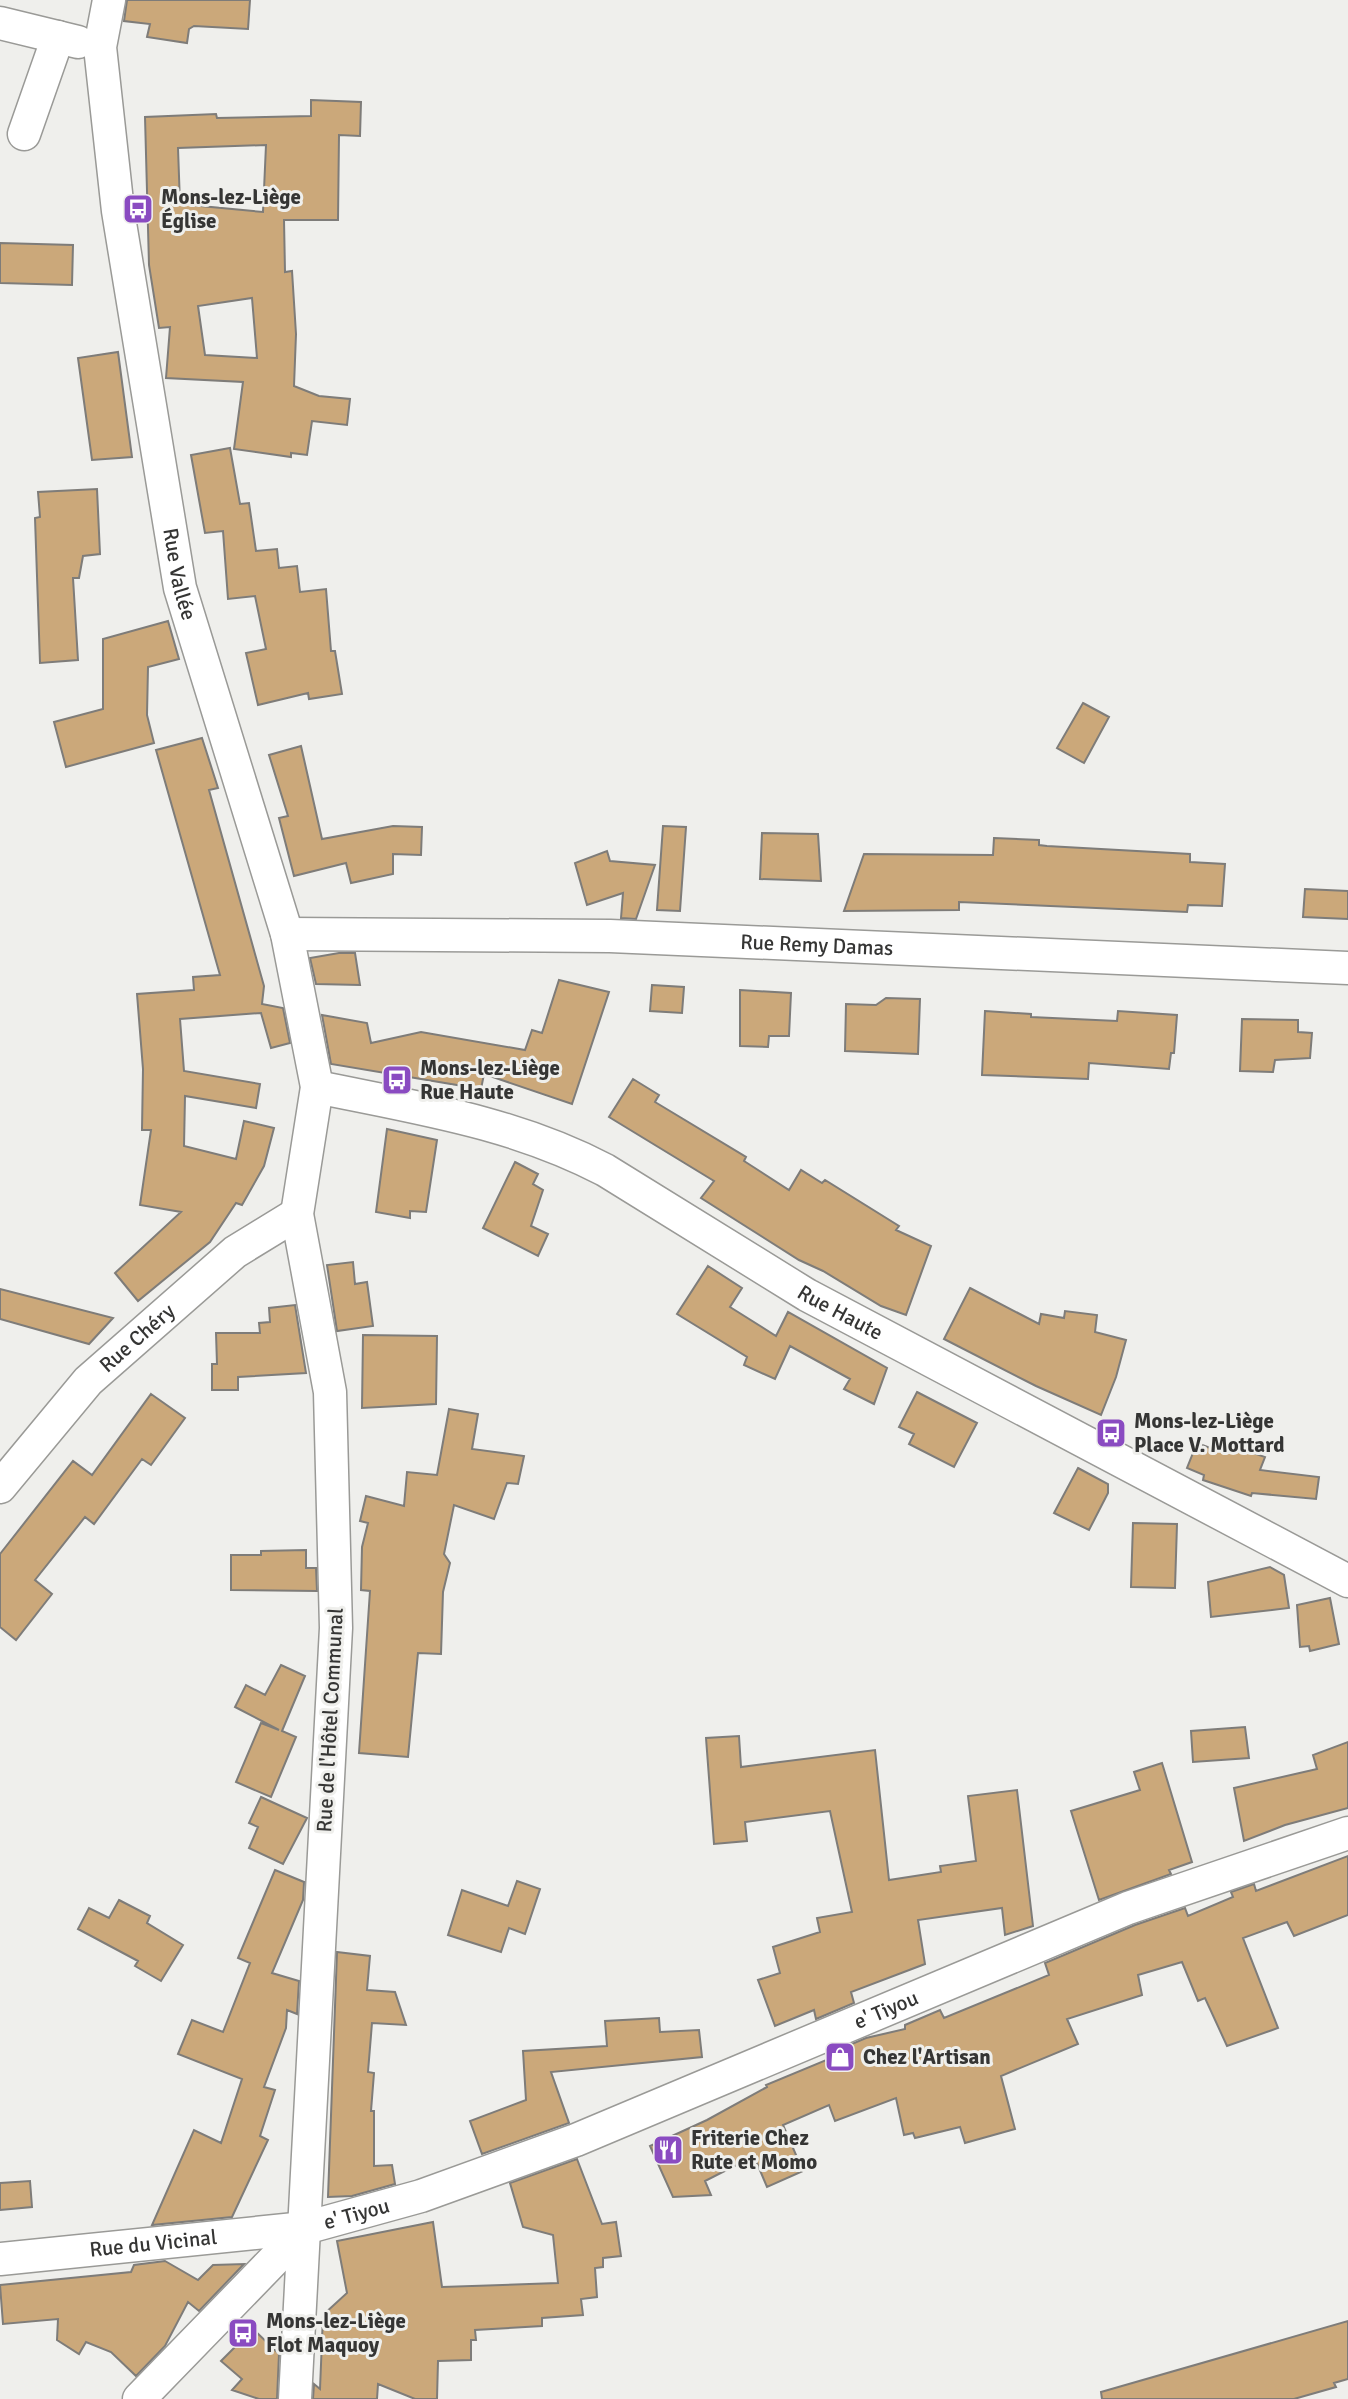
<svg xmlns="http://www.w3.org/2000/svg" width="1348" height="2399" viewBox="0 0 1348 2399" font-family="Signika,sans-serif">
	<rect width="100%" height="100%" fill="#efefec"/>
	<path fill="#cba87a" stroke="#7e7c79" stroke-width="2" fill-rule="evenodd" d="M127 0H250L248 29 194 26 189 29 187 43 147 37 150 24 124 21Z
		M311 100 361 102 360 136 339 135 338 220H284L285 272 292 271 296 334 294 386 319 396 350 399 347 425 312 421 307 455 291 453V457L234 449 243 382 166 378 170 327 159 328 149 265 145 117 216 114 217 118 311 116ZM266 145 263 212 180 204 178 148ZM252 298 257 358 205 355 198 306Z
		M0 243 73 245 72 285 0 283Z
		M118 352 132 457 92 460 78 358Z
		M230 448 240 504 249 503 256 551 277 549 279 568 297 566 300 592 326 589 331 651H335L342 694 309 699 308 693 258 705 246 653 266 649 255 596 228 599 223 531 205 533 191 455Z
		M97 489 100 554 83 556 79 578H73L78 660 40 663 35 518 40 517 38 492Z
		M168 621 179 659 148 667 147 715 154 743 66 767 54 722 103 709V639Z
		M1083 703 1109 717 1084 763 1057 748Z
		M202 738 218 788 209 790 264 986 262 1004 283 1008 290 1043 271 1048 261 1013 180 1019 184 1071 260 1084 256 1108 185 1096 184 1146 236 1159 244 1121 274 1128 264 1166 242 1205 236 1203 210 1242 138 1301 115 1273 181 1212 140 1205 151 1130H142L143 1069 137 994 194 990 193 977 220 975 156 750Z
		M301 746 322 839 393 826 422 827 421 855 393 854V874L351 883 346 863 294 876 279 818 288 816 269 755Z
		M663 826 686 827 680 911 657 910Z
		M762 833 818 834 821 881 760 879Z
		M994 838 1039 840V845L1047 846 1190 854V862L1225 864 1222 906 1188 905 1187 912 959 902V910L844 911 864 854 993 855Z
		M607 851 610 861 655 865 636 919 621 918 623 893 587 905 575 863Z
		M1305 889 1348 891V919L1303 917Z
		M339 953H355L360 985 316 984 310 958Z
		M559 980 609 992 572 1104 484 1074 481 1089 331 1064 322 1015 367 1023 371 1043 421 1032 525 1050 532 1030 542 1033Z
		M652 985 684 987 682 1013 650 1011Z
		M740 990 791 993 789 1036H769L768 1047 740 1046Z
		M886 998 920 999 918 1054 845 1051 846 1004 876 1005Z
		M985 1011 1031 1014V1017L1117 1021 1118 1011 1177 1015 1174 1053H1171L1169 1069 1089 1063 1088 1079 982 1075Z
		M1242 1019 1298 1020V1032L1312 1033 1310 1058 1275 1060 1273 1072 1240 1071Z
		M633 1079 659 1095 655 1102 746 1157 744 1161 789 1190 801 1170 822 1183 825 1180 899 1226 896 1230 931 1246 906 1315 881 1306 823 1271 799 1260 701 1198 714 1181 609 1117Z
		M387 1129 437 1140 426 1212 410 1211V1218L376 1212Z
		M515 1162 538 1174 533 1184 543 1190 531 1226 548 1234 538 1256 483 1228Z
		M353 1262 355 1284 367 1282 373 1326 337 1331 327 1265Z
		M708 1266 742 1288 730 1307 776 1336 788 1312 887 1368 874 1404 844 1389 850 1379 790 1346 775 1379 744 1365 747 1357 677 1314Z
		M970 1288 1039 1324 1041 1314 1064 1318 1065 1311 1097 1315 1095 1332 1126 1340 1116 1377 1101 1415 1036 1386 944 1339Z
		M0 1289 113 1318 89 1344 0 1319Z
		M295 1305 306 1373 238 1377V1390H212V1364H217L216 1333H260L259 1323 270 1322 269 1308Z
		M363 1335 437 1336 436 1404 362 1408Z
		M917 1392 977 1423 954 1467 909 1444 914 1434 899 1427Z
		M151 1394 185 1418 151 1465 142 1459 94 1524 85 1517 35 1580 52 1594 16 1640 0 1627V1554L73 1461 92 1475Z
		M449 1409 478 1414 472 1449 524 1456 518 1484 507 1483 494 1519 454 1505 444 1554 450 1563 443 1592 441 1654 418 1653 408 1757 359 1753 370 1591 361 1590 362 1547 368 1523 360 1521 366 1496 404 1506 407 1472 437 1475Z
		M1216 1440 1265 1457 1260 1470 1319 1477 1316 1499 1252 1493 1251 1496 1203 1480 1204 1475 1187 1468 1197 1443 1213 1449Z
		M1078 1468 1108 1484V1493L1089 1530 1054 1513Z
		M1133 1523 1177 1524 1175 1588 1131 1587Z
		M306 1550V1568H316L317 1591 231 1590V1555H261V1551Z
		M1270 1567 1284 1575 1289 1608 1211 1617 1208 1582Z
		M1330 1598 1339 1644 1310 1651 1309 1646 1300 1647 1297 1605Z
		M281 1665 305 1676 282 1731 296 1737 271 1797 236 1782 261 1723 279 1730 235 1707 246 1685 265 1695Z
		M1245 1727 1249 1758 1193 1762 1191 1731Z
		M739 1736 741 1767 875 1750 889 1880 941 1872 940 1866 976 1861 968 1796 1017 1790 1033 1926 1005 1935 1002 1908 918 1920 925 1964 851 1992 854 2003 816 2019 814 2010 775 2026 758 1980 780 1973 773 1947 820 1932 817 1918 852 1912 830 1811 745 1822 747 1841 714 1844 706 1738Z
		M1348 1742V1808L1285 1825 1244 1841 1234 1788 1317 1769 1313 1755Z
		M1162 1763 1192 1862 1169 1870 1171 1874 1099 1900 1071 1811 1140 1790 1134 1772Z
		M261 1797 307 1818 283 1864 249 1848 258 1827 249 1823Z
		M1348 1856V1915L1294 1936 1287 1922 1243 1938 1278 2028 1227 2046 1205 1998 1198 2001 1182 1962 1138 1975 1142 1995 1067 2019 1078 2044 1001 2076 1015 2129 965 2143 960 2127 915 2138 913 2133 904 2135 896 2098 835 2121 829 2105 783 2125 803 2171 767 2187 754 2156 705 2181 711 2195 673 2197 650 2146 707 2120 767 2087 766 2085 829 2059 828 2054 866 2038 905 2029V2025L940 2010 944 2018 1049 1975 1045 1963 1135 1925 1185 1908 1188 1916 1233 1897 1231 1892 1254 1884 1256 1891Z
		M275 1870 304 1882 303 1900 272 1973 299 1981 297 2014 287 2010 286 2028 264 2087 275 2090 260 2136 268 2140 232 2217 152 2225 194 2130 221 2143 242 2079 178 2054 192 2020 223 2032 250 1963 238 1958Z
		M517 1881 540 1889 525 1934 509 1928 501 1952 448 1935 462 1890 508 1906Z
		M119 1900 150 1916 147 1923 183 1945 161 1981 135 1966 138 1961 78 1929 89 1908 109 1918Z
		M337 1952 370 1956 367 1990 395 1992 406 2025 372 2023 368 2072 374 2073 371 2111H374V2166L392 2165 395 2184 352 2196 328 2197Z
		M659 2018 660 2032 699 2030 702 2057 551 2072 569 2123 482 2154 470 2121 526 2100 523 2051 607 2046 605 2021Z
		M577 2159 602 2224 616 2222 621 2256 603 2258V2267L595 2268 597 2297 581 2299 583 2315 542 2318V2326L475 2330 476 2340H471V2360L438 2361 437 2399H415L378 2384 377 2399H313L314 2384 320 2389 323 2315 347 2293 337 2241 433 2222 442 2287 558 2283 553 2235 523 2227 510 2183Z
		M30 2181 32 2207 0 2210V2183Z
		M165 2261 198 2280 213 2265 244 2264 199 2311 188 2302 165 2346 136 2376 111 2352 86 2342 79 2354 57 2340 58 2319 3 2324 0 2285 131 2272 134 2265Z
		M1348 2321V2379L1334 2383 1336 2387 1294 2399H1102L1101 2392Z
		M253 2329 279 2354 277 2399H259L232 2390 242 2379 221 2361Z"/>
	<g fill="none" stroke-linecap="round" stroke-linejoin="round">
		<g stroke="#9a9a97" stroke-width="35">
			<g id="minor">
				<path id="s1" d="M109 0 100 47 118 211 180 588 287 934 317 1087 297 1214 330 1392 336 1628 295 2399"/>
				<path d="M0 23 78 42"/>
				<path d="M24 134 58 37"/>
				<path id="s2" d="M287 934 610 936 1348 968"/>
				<path id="s3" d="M317 1087C418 1108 513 1122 605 1170L807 1295 1348 1581"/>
				<path id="s4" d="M0 1487 88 1381 235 1252 297 1214"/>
				<path id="s5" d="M0 2259 305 2228 421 2196 576 2140 1128 1908 1348 1833"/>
				<path d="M139 2399 305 2228"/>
			</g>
		</g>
		<use href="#minor" stroke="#fff" stroke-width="32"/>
	</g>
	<defs>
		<g id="bus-square" transform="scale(1.575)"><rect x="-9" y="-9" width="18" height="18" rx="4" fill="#8a4bc1" stroke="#efefec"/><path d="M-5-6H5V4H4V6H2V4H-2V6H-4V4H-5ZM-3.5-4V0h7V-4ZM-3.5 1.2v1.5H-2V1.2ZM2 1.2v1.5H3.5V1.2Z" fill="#fff"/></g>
		<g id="shop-square" transform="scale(1.575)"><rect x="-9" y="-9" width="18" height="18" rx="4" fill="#8a4bc1" stroke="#efefec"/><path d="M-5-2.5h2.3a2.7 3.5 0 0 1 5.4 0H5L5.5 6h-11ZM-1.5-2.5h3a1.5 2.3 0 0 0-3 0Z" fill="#fff"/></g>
		<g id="restaurant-square" transform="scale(1.575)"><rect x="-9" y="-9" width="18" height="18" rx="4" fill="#8a4bc1" stroke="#efefec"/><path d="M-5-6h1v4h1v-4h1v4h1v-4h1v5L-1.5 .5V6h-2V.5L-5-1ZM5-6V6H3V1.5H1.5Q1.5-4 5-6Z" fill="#fff"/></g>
	</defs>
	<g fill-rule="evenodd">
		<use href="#bus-square" x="138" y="209"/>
		<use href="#bus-square" x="397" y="1080"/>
		<use href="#bus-square" x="1111" y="1433"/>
		<use href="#shop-square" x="840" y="2057"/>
		<use href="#restaurant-square" x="668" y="2150"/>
		<use href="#bus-square" x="243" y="2333"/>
	</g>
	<g text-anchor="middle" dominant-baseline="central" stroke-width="6" stroke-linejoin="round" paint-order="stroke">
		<g font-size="21" font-weight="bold" fill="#353534" stroke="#efefec" text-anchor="start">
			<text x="161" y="197">Mons-lez-Liège<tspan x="161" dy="24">Église</tspan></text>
			<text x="420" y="1068">Mons-lez-Liège<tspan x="420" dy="24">Rue Haute</tspan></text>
			<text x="1134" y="1421">Mons-lez-Liège<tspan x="1134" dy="24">Place V. Mottard</tspan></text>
			<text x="863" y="2057">Chez l'Artisan</text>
			<text x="691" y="2138">Friterie Chez<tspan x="691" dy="24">Rute et Momo</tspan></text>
			<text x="266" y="2321">Mons-lez-Liège<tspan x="266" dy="24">Flot Maquoy</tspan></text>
		</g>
		<g font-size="21" fill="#353534" stroke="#efefec">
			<text stroke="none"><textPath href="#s1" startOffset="581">Rue Vallée</textPath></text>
			<text stroke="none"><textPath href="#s2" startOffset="530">Rue Remy Damas</textPath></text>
			<text stroke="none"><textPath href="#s3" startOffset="576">Rue Haute</textPath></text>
			<text stroke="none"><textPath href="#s4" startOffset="203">Rue Chéry</textPath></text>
			<text transform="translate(330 1720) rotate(-87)">Rue de l'Hôtel Communal</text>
			<text stroke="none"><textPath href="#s5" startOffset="928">e' Tiyou</textPath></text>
			<text stroke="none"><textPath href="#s5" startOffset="360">e' Tiyou</textPath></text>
			<text stroke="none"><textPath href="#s5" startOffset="154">Rue du Vicinal</textPath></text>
		</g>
	</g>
</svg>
